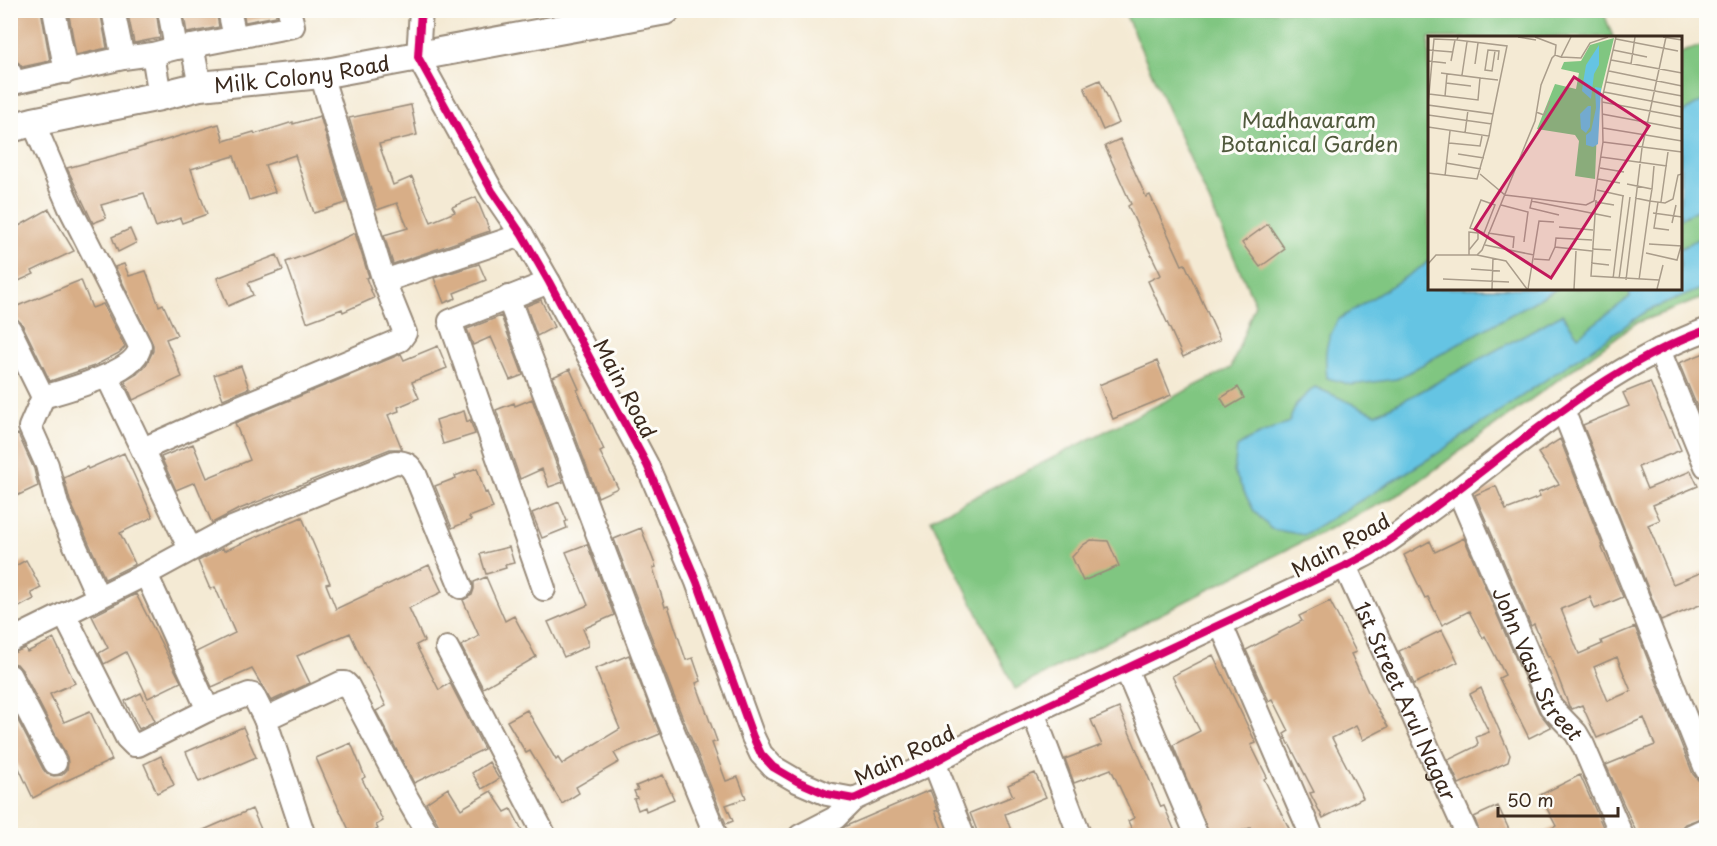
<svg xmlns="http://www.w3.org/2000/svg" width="1717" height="846" viewBox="0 0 1717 846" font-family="'Playpen Sans',sans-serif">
	<rect width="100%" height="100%" fill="#fdfcf7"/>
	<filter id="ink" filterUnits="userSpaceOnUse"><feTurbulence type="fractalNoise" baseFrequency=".0167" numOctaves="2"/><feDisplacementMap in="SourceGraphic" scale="12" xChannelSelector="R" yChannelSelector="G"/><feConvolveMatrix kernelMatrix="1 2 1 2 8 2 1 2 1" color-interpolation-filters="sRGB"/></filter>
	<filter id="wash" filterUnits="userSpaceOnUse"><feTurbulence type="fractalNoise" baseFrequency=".008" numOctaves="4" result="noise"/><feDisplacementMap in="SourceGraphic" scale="24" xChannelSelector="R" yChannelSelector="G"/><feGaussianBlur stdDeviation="1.35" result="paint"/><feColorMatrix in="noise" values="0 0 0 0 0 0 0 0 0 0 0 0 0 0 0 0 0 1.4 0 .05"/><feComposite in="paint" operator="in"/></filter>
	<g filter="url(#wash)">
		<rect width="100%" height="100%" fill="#f4ead4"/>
		<path fill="#80c681" stroke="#5e7850" stroke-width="1.5" d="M1124 11H1603L1613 37 1429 38V288H1680V53L1706 44V297L1636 323 1404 492 1266 560 1015 689 931 519 1231 368 1255 304Z"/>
		<path fill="#65c4e3" stroke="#507780" stroke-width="1.5" d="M1706 99V205L1680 219V114Z
			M1706 234V287L1647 311 1435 455 1304 535 1271 529 1254 511 1234 472 1237 447 1248 440 1289 422 1296 404 1315 387 1376 414 1416 394 1562 314 1578 336 1630 297 1629 288H1680V249Z
			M1429 260V288H1558L1397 379 1351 385 1327 378C1324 353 1325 341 1339 319L1423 266Z"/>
		<g id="blocks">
			<path fill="#d8ae87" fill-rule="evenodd" d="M10 10H41L50 61 22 67 19 63 14 60 10 46Z
				M68 10H100L107 48 76 55Z
				M127 10H156L160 38 134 43Z
				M183 10H216L219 27 187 33Z
				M243 10H276V16L245 22Z
				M1100 80 1119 123 1103 130 1084 87Z
				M411 105 417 135 379 144 393 185 412 177 431 222 455 212 452 207 476 197 490 231 393 264 384 235 408 228 397 203 377 210 349 118Z
				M320 116 346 203 314 213 295 155 265 165 275 192 249 200 234 156 191 169 207 214 182 223 180 218 156 227 144 193 101 205 106 218 93 223 67 168 127 152 219 124 224 141 254 132 255 134 293 122V124Z
				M1120 139 1146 197 1150 195 1182 265 1185 264 1220 340 1183 357 1148 281 1161 275 1128 206 1131 204 1105 146Z
				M49 209 74 251 32 271 34 274 10 285V231Z
				M1268 224 1285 249 1260 267 1242 243Z
				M130 229 136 243 118 252 112 237Z
				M355 233 369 277 366 278 374 298 343 312 342 309 307 322 286 262 311 253Z
				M277 255 283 270 248 283 253 295 228 306 217 278Z
				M124 264 129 276 146 271 159 306 163 304 177 335 166 339 182 377 133 400 125 381 137 374 146 365 153 351V345L115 267Z
				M479 264 486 280 454 293 456 298 444 303 434 278Z
				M81 280 92 308 103 304 125 347 119 353 94 366 50 381 22 324 17 319 10 317V309Z
				M541 300 554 327 537 336 526 306Z
				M501 316 523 375 510 380 491 337 473 345 467 329Z
				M438 346 447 368 412 382 419 398 398 407 399 411 388 415 402 449H390L350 465 237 510 212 523 195 482 176 490 161 457 193 444 207 478 250 460 235 423 401 354 404 360Z
				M1707 352V431L1679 363Z
				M1157 361 1171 395 1113 419 1099 385Z
				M241 366 249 388 223 399 214 375Z
				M570 369 579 389 577 390 604 450 600 452 618 488 598 497 553 377Z
				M1650 382 1669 428 1671 427 1681 450 1638 467 1647 489 1691 471 1698 486 1653 505 1660 520 1648 525 1673 584 1707 570V602L1661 621 1583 425 1629 406 1623 393Z
				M1238 387 1244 398 1227 408 1221 398Z
				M532 399 563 482 549 487 542 469 520 479 496 410 514 403 515 406Z
				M464 411 467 422 470 420 475 434 443 444 436 420Z
				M18 434 34 469 38 486 10 499V472L15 470 10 461V438Z
				M1560 439 1603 547 1602 548 1623 597 1595 609 1590 597 1561 609 1579 654 1602 644 1601 641 1635 627 1693 774 1698 780 1707 782V816L1685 824 1680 829 1664 836H1638L1606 765 1655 745 1644 718 1597 738 1582 705 1572 709 1569 706 1550 656 1548 657 1534 624 1531 626 1475 495 1496 486 1506 510 1540 497 1538 493 1559 484 1538 453ZM1617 657 1631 691 1608 701 1594 667Z
				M124 453 153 517 120 533 135 564 105 579 70 501 64 478 87 467 88 469Z
				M477 468 485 493 487 492 493 508 469 517 471 520 452 528 435 486 456 478 455 476Z
				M559 502 567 521 565 522 567 528 542 538 532 513Z
				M302 517 330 583 326 584 336 609 429 565 442 592 409 608 424 641 416 645 439 690 450 683 484 749 414 783 376 711 386 706 367 667 366 668 350 633 297 656 310 683 271 701 252 669 212 687 196 652 235 633 215 587 210 589 198 561 223 548 224 551Z
				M641 528 656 567 653 568 665 607 668 606 686 660 693 658 701 681 696 683 717 741 712 743 726 781 738 777 746 798 726 805 733 821 726 824 673 694 614 539Z
				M1464 538 1539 712 1551 727 1529 738 1499 678 1505 675 1485 636 1483 638 1469 611 1442 625 1428 597 1425 598 1404 555 1430 541 1435 552Z
				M1091 540 1108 541 1119 566 1083 581 1072 557 1083 545Z
				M587 544 614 615 583 629 588 641V646L564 657 548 622 588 605 566 552Z
				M509 547 514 563 505 565 506 568 486 574 480 554Z
				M26 560 41 588 31 593 34 599 10 612V569Z
				M486 577 505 621 514 616 536 657 483 688 461 646 479 636 463 600 472 595 474 589V582Z
				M136 594 181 682 148 698 126 652 104 664 99 653 108 648 92 616Z
				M1330 601 1356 652 1351 654 1369 694 1388 727 1363 740 1356 726 1332 738 1363 798 1323 818 1310 793 1314 792 1284 734 1289 731 1273 699 1269 701 1246 650 1302 621 1299 616Z
				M1442 630 1458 662 1414 684 1399 651Z
				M54 639 75 683 50 694 64 722 90 711 112 760 61 783 33 798 10 749V712L13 711 43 769 47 774 54 776 62 775 67 770 68 763 67 757 22 670 17 664 10 663V654L25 648 27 652Z
				M629 655 660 734 614 753 619 762 576 787 579 793 562 804 530 751 526 753 507 721 527 710 556 760 558 758 562 764 620 729 595 669Z
				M1213 655 1256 743 1251 745 1267 777 1264 779 1293 836H1254L1250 828 1227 836H1210L1173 745 1200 731 1172 676Z
				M1481 688 1510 755 1508 762 1459 784 1448 760 1477 746V744L1478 743 1476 737 1489 732 1470 694Z
				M141 693 155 721 139 729 125 701Z
				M1119 708 1161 807 1164 806 1177 836H1135L1128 821 1134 818 1111 769 1074 783 1065 759 1102 745 1091 720Z
				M243 727 256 757 199 782 186 752Z
				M351 743 365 777 362 779 383 821 376 825 378 829 366 836H352L331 792 316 758Z
				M161 756 174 785 157 793 144 764Z
				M489 762 499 779 482 789 472 773Z
				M1035 773 1046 797 1005 814 1013 836H979L970 813 1013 796 1008 785Z
				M663 775 674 799 646 811 645 807 638 810 634 799 637 798 634 791 638 790 636 786Z
				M1580 775 1607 836H1538L1556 826 1540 795Z
				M448 788 461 809 491 791 505 812 511 809 525 836H442L441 829 426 803Z
				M930 790 938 810 935 811 944 833 936 836H830L846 826Z
				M1498 806 1512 836H1481L1474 817Z
				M252 809 264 836H190Z"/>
		</g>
	</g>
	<g filter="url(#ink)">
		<use href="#blocks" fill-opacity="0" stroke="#988a79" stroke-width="1.5"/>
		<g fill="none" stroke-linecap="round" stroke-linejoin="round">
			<g stroke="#988a79" stroke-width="26">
				<g id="minor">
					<path d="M54 10 66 72"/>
					<path d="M113 10 123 58"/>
					<path d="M169 10 176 48"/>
					<path d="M229 10 235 37"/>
					<path d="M421 10 418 57 492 191 522 235 549 282 647 465 697 582 753 737 761 754 773 767 797 781 827 794 854 799 934 762 984 735 1345 566C1357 559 1370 554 1381 546 1400 534 1418 519 1436 506 1522 442 1605 367 1706 330"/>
					<path d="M192 46 200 86"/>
					<path d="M153 54 160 96"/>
					<path d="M10 73 13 83 123 58 153 54 176 48 192 46 293 26 289 10"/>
					<path d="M33 122 69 206 140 346C138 372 66 390 43 397"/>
					<path d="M384 281 522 235"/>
					<path d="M508 297 660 699 716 836"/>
					<path d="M10 330 43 397 30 427 47 465 57 505 98 597"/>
					<path d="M1659 350 1706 466"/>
					<path d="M107 376 190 549"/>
					<path d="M1563 410 1706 769"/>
					<path d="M143 449 206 421 400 340 405 333 384 281 321 74"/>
					<path id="s1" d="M1458 490 1551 707 1576 733 1583 745 1622 836"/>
					<path id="s2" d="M1345 566 1468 836"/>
					<path d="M146 574 208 710"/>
					<path d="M544 589 450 321 549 282"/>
					<path d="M64 614 127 738 134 745H138L208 710 249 694 253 695 265 719"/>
					<path d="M1221 625 1312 836"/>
					<path d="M10 641 146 574 225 531 395 462C406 462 410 465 415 474L461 587"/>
					<path d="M447 648 545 836"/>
					<path d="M1126 669 1197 836"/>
					<path d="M10 676 55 763"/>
					<path d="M1033 712 1080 836"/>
					<path d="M934 762 963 836"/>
					<path d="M304 836 265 719 341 683H345L348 686 407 798 429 836"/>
					<path d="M800 836 835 818 854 799"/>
					<path d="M1691 836 1706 829"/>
				</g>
			</g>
			<g stroke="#988a79" stroke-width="32">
				<g id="major">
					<path id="s3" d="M10 128 33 122 160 96 200 86 321 74 666 10"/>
				</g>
			</g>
			<use href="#minor" stroke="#fff" stroke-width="22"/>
			<use href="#major" stroke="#fff" stroke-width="28"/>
			<g stroke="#fdfcf7" stroke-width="11">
				<path id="cycleway" d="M421 10 418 57 492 191 522 235 549 282 647 465 697 582 753 737 761 754 773 767 797 781 827 794 854 799 934 762 984 735 1345 566C1357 559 1370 554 1381 546 1400 534 1418 519 1436 506 1522 442 1605 367 1706 330"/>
			</g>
			<use href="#cycleway" stroke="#d6006c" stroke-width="8"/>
		</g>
	</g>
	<g text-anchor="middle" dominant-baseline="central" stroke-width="6" stroke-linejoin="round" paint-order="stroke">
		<g font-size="21" fill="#3b2a1e" stroke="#fdfcf7">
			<text stroke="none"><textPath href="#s3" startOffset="297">Milk Colony Road</textPath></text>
			<text transform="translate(626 388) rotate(62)">Main Road</text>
			<text transform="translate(1340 544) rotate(-29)">Main Road</text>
			<text stroke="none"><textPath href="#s1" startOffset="192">John Vasu Street</textPath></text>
			<text stroke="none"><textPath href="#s2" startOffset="148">1st Street Arul Nagar</textPath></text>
			<text transform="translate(904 754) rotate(-26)">Main Road</text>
		</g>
		<g font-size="21" fill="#50593c" stroke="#fdfcf7">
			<text x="1309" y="119">Madhavaram<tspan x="1309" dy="24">Botanical Garden</tspan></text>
		</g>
	</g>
	<g transform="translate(1428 36)">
		<rect width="254" height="254" fill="#f4ead4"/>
		<path d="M186 2 170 67 167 143 147 140 151 105 147 99 109 93 127 48 148 53 151 37 133 33 136 26 153 25 162 9Z" fill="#80c681"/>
		<path d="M171 9V29L166 38 163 63 154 55 155 47 158 29ZM167 51 173 52 170 108 165 111 158 109V99L163 95 168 72ZM160 70H163L162 91 158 97 153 93 152 78Z" fill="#65c4e3"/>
		<path fill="none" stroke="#aa9d8b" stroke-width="1.5" d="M30 1 29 4 6 3 0 69 65 78 61 100M90 1 108 4M107 1 128 9 127 19M235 1 254 4M188 3 250 15M29 4 79 10 65 78M0 14 25 16M185 14 219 21M67 15 64 35 57 34 60 14 71 15 70 24M133 21 153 22 162 7 180 1M183 24 254 37M0 25 18 27M23 25 27 4M47 28 50 7M203 28 207 1M181 35 254 50M34 39 39 6M52 42 70 44M178 46 254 60M18 47 43 50M176 56 254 71M1 58 50 64 52 42 13 37M17 60 19 38M174 66 254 81M108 76 116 79 122 65M174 78 254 93M0 79 64 88M0 91 61 100 49 143 0 137M175 92 254 105M37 97 40 74M175 106 254 116M21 107 52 110 54 100M30 118 56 122M173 121 239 130M18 127 53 133M172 132 196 136M52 138 77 159 158 169 166 165 175 106 174 63 188 1M17 140 22 95M170 143 192 147M199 148 224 153 226 130M169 154 196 160M207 162 222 165 224 153M104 163 102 172 131 179M53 164 67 169 56 197 42 192ZM168 164 163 240 231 244M103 165 183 181M168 166 186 169M230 166 226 192 241 194M233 166 240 116M73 169 100 176 96 206M225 177 254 181M244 187 248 169M131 191 165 194M60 197 86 201 85 212M221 208 254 210M57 209 106 219M164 213 183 214M164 215 127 211 128 202 164 204M218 217 249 224 253 210M41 219V196L50 197V203L41 214M49 219 78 225 99 253M106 223 121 224 127 211M163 227 181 229M0 228 8 219H49L54 214 107 85 113 49 124 22 127 19 133 21 143 1M43 233 72 235M15 243 81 246M185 243 195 160M191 243 202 161M198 244 214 112 238 1M211 244 222 165 237 167 245 163 250 139 254 138M64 253 65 222M100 253 111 185 126 186M146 253 148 215M229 253 235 229"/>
		<path fill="#c2185b" fill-opacity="0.15" stroke="#c2185b" stroke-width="3" d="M146 41 221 90 123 242 47 193Z"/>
		<rect width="254" height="254" fill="none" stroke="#3b2a1e" stroke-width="3"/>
	</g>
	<rect width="1717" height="846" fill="none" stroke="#fdfcf7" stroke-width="36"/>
	<path d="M1498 807v9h120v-9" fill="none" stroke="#3b2a1e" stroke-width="3"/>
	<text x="1507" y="807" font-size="18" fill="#3b2a1e" stroke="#fdfcf7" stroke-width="4.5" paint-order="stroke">50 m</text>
</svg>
